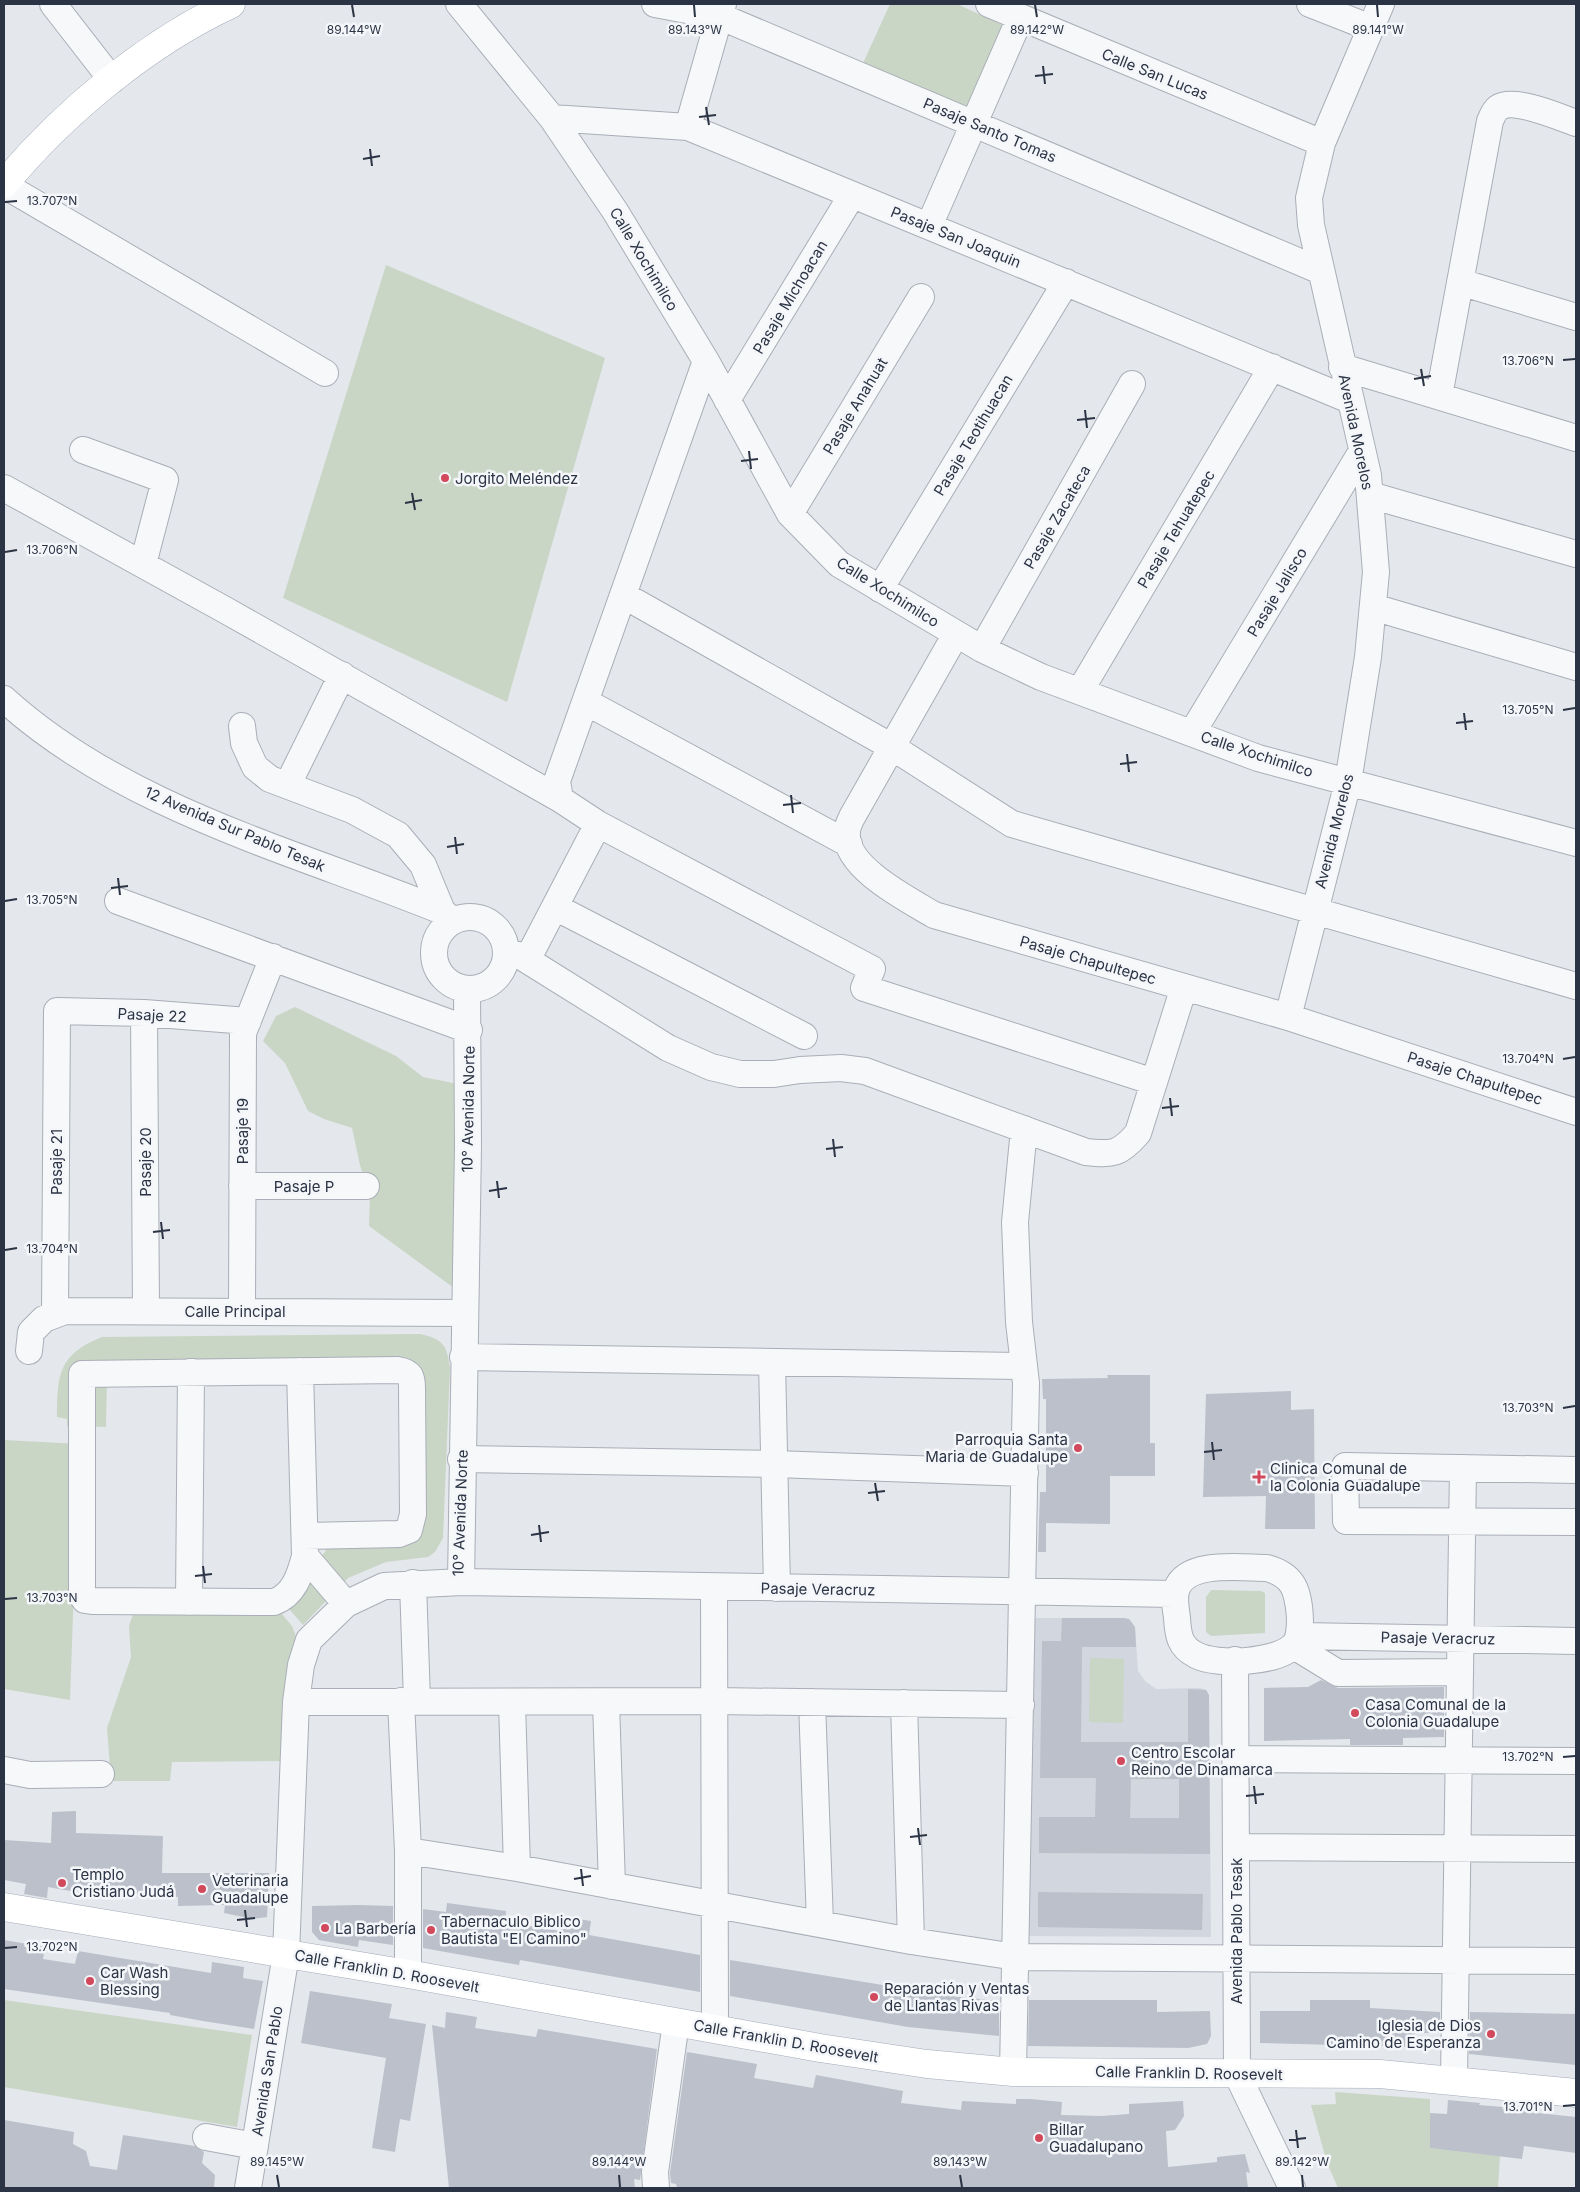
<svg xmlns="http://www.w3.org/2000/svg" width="1580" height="2192" viewBox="0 0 1580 2192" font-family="Inter,sans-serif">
	<rect width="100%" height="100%" fill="#e4e7ec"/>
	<path fill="#d2d6de" d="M1032 1618H1124L1130 1620 1135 1627 1138 1671 1145 1681 1156 1689 1200 1688 1206 1690 1209 1695 1211 1937 1029 1936Z"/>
	<path fill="#c9d6c5" d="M890 4H957L1011 29 970 120 859 72Z
		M386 265 605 358 507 702 283 598Z
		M295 1007 396 1056 423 1077 458 1084 454 1288 369 1226 370 1196 360 1165 352 1128 324 1119 308 1111 285 1063 263 1041 276 1016Z
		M420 1334C443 1339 447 1345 450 1368L443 1538 435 1552 428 1557 386 1562 348 1578 303 1625 284 1603 325 1552 332 1532 390 1529 403 1513 402 1376 107 1379 106 1427 67 1426V1419L57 1417C57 1374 59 1354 102 1337Z
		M4 1440 79 1444 70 1700 4 1689Z
		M1211 1590 1261 1591 1265 1593V1633L1211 1636 1206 1632V1597Z
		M276 1607 292 1626 298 1642 285 1761 172 1762 170 1781H111L107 1728 131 1657 129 1626 135 1608Z
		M1090 1658 1124 1659 1123 1723 1089 1722Z
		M4 2000 252 2035 237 2127 4 2087Z
		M1335 2092 1430 2099V2148L1500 2156 1498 2188H1338L1327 2163 1311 2105 1336 2104Z"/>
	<path fill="#bbc0ca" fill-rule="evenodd" d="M1107 1375H1150V1443H1155V1476H1110V1524L1046 1523V1552H1038L1040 1492H1046V1399H1043L1042 1379 1108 1378Z
		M1291 1391V1410L1314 1409 1315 1529H1265L1266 1496 1203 1497 1206 1394Z
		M1062 1618H1124L1129 1619 1135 1627 1136 1647H1082L1081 1742H1188V1689L1206 1690 1209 1695 1210 1854 1039 1853V1817H1095L1096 1778H1040L1042 1641H1061ZM1131 1779H1179V1818H1130Z
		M1321 1680 1338 1688 1444 1687V1737L1403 1738V1745H1350V1739L1264 1741V1688L1308 1687Z
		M76 1811V1833L163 1836 162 1873H269L267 1917 253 1919 224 1913 225 1905 178 1906V1897L103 1892V1894L75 1889 76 1892 48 1887 47 1898 24 1894 26 1884 4 1880V1840L51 1843 52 1812Z
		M1038 1892 1203 1894 1202 1930 1038 1927Z
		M447 1903 506 1911 505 1922 560 1931 563 1917 591 1921 589 1935 700 1955V1992L520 1960 519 1965 423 1948V1909L446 1912Z
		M359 1905 393 1906V1945L359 1940 358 1947 319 1940 312 1932V1906Z
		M4 1940 45 1947 43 1959 75 1964 78 1951 211 1973 212 1962 244 1967 243 1978 263 1981 254 2029 203 2021 170 2015V2013L4 1989Z
		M730 1960 950 1996 999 2001V2036L908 2027 730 1996Z
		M310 1991 392 2004 389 2018 426 2024 410 2121 400 2119 395 2152 372 2148 386 2058 301 2043Z
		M1029 2000H1157V2012L1210 2011 1211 2036 1207 2044 1188 2048 1028 2046Z
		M1310 2000H1370V2008L1440 2012V2033H1415L1414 2047 1260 2043V2011H1310Z
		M446 2012 477 2017 475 2028 536 2037 538 2029 657 2049 640 2180 634 2179 635 2188H449L432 2025 445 2028Z
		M1470 2012 1576 2014V2065L1469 2054Z
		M687 2052 757 2064 754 2078 813 2088 816 2075 903 2091 901 2103 961 2110 962 2101 1016 2104V2099H1030L1062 2102 1061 2115 1102 2116 1129 2114V2104L1183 2101 1184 2116 1175 2130 1166 2131 1168 2167 1217 2162V2157L1245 2154 1250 2173 1246 2172 1248 2188H677L676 2184 671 2183 670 2173Z
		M1448 2100 1480 2103 1479 2105 1503 2107 1502 2109 1576 2117V2153L1524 2146 1522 2159 1430 2148V2113L1447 2114Z
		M4 2120 74 2132 73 2144 86 2151 90 2166 117 2170 123 2135 195 2146 204 2152 202 2163 215 2175 214 2188H4Z"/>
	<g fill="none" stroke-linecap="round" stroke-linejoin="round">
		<g stroke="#a9aeb7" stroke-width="28">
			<path id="minor" d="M53 4 112 80
				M459 4 552 118 615 211 706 361 790 514 839 564 982 649 1041 677 1258 758 1576 843
				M655 4 719 16 1321 271
				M989 4 1322 143
				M1310 4 1371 28
				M552 118 688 127 1350 400
				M688 127 723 4
				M4 185 325 373
				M929 226 1020 18
				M1460 282 1576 317
				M1342 367 1576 438
				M1439 396 1490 121C1492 117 1494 111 1498 108 1513 97 1559 117 1576 123
				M727 400 852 195
				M83 450 165 480 143 564
				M4 488 227 611 560 799 598 824 872 969 864 988 1154 1082
				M1370 495 1576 554
				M790 514 921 297
				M880 589 1066 282
				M623 595 892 747 1012 824 1576 986
				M1373 607 1576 667
				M956 634 852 817C850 821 847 827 847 832 843 867 909 900 934 915L1288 1017 1576 1112
				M982 649 1132 384
				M1080 691 1272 367
				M4 699C124 808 294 851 442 911L453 921
				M586 702 849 844
				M242 726 244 743 255 767 270 779 352 810 398 835 423 865 442 911
				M1192 733 1362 451
				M293 774 342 675
				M560 799 557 781 706 361
				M118 901 469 1030
				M555 907 804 1036
				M434 953a36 36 0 1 1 72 0a36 36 0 1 1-72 0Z
				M507 953 519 955 668 1048 711 1067 740 1074H774L800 1070 841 1068 865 1071 1086 1152C1113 1155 1120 1154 1138 1133L1184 987
				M527 960 598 824
				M144 1013 146 1310
				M1288 1017 1348 782 1368 657 1376 572 1368 475 1311 225 1309 198 1322 143 1381 4
				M242 1186H366
				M242 1311 243 1033 273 957
				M55 1313 57 1011 144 1013 248 1021
				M29 1351 31 1332 44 1319 65 1311 465 1313
				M463 1357 1024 1366
				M772 1362 777 1588
				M300 1371 305 1556C300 1575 294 1595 274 1602L92 1601 85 1600 82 1596V1374L398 1370C411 1372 412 1377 412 1389L413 1514 409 1530 399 1534 305 1536
				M461 1459 775 1464 1025 1473
				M1576 1470 1345 1466 1346 1521 1576 1522
				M305 1556 346 1604
				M1267 1568C1278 1571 1286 1575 1292 1584 1300 1596 1304 1635 1294 1645 1278 1663 1216 1666 1196 1655 1180 1647 1178 1636 1177 1618 1176 1609 1173 1597 1177 1588 1188 1560 1242 1568 1267 1568Z
				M461 1582 468 1146 467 990
				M413 1583 417 1701
				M714 1587 715 2028
				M189 1602 191 1372
				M1300 1636 1576 1641
				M1294 1646 1338 1673 1452 1672
				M1235 1660 1237 2074 1292 2188
				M401 1701 408 1851V1974
				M296 1702 715 1701 1021 1705
				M606 1702 612 1886
				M812 1702 820 1923
				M512 1703 517 1868
				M904 1703 911 1941
				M1236 1759 1576 1761
				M4 1770 30 1775 101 1774
				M1236 1847 1576 1849
				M408 1851 517 1868 911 1941 1016 1957 1576 1961
				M1013 2072 1026 1383 1019 1322 1015 1222 1024 1129
				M1454 2080 1463 1468
				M206 2137 255 2146
				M248 2188 286 1954 296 1702 301 1665 309 1640 346 1604 384 1586 461 1582 1175 1594
				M656 2188 655 2172 676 2022"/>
		</g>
		<g stroke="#a3abb8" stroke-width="29">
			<path id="major" d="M4 184C63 113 147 43 231 4
				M4 1907 408 1974 820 2048 927 2064 1013 2072 1380 2074 1576 2093"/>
		</g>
		<use href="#minor" stroke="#f7f8fa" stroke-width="26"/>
		<use href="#major" stroke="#fff" stroke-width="28"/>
	</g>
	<path fill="none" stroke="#2b3445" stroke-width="2" d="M352 5 354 17M694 5 695 17M1035 5 1037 17M1377 5 1378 17M1043 66 1045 84M1035 76 1053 74M706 107 709 125M699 117 716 115M370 149 372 166M363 159 380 156M5 202 17 201M1563 360 1575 359M1421 369 1424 386M1414 379 1431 376M1085 410 1087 428M1077 420 1095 418M749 451 751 469M741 461 758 459M412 493 415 510M405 503 422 500M5 552 17 550M1563 710 1575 708M1464 713 1466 730M1456 723 1473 721M1127 754 1129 772M1120 764 1137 762M791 795 793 813M783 805 801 803M455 837 457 854M447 847 464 844M118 878 120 895M111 888 128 886M5 901 17 899M1563 1059 1575 1057M1170 1098 1172 1116M1162 1108 1179 1106M833 1139 835 1157M826 1149 843 1147M497 1181 499 1198M489 1191 507 1188M161 1222 163 1239M153 1232 170 1230M5 1250 17 1248M1563 1408 1575 1406M1212 1442 1214 1460M1204 1452 1222 1450M875 1483 878 1501M868 1493 885 1491M539 1525 541 1542M531 1535 549 1532M203 1566 205 1583M195 1576 212 1574M5 1599 17 1598M1563 1757 1575 1756M1254 1786 1256 1804M1246 1796 1264 1794M918 1828 920 1845M910 1837 927 1835M581 1869 583 1886M574 1879 591 1876M245 1910 247 1927M237 1920 255 1918M5 1948 17 1947M1563 2106 1575 2105M1296 2130 1298 2148M1289 2140 1306 2138M277 2175 279 2187M619 2175 620 2187M960 2175 962 2187M1302 2175 1303 2187"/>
	<g fill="#d1495b" stroke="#f4f6f9" stroke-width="2">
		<circle cx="445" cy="478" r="5"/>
		<circle cx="1078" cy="1448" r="5"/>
		<path d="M1256.5 1469.5h5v5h5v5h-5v5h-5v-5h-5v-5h5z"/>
		<circle cx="1355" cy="1713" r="5"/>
		<circle cx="1121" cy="1761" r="5"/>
		<circle cx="62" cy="1883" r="5"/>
		<circle cx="202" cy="1889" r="5"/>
		<circle cx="325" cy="1928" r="5"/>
		<circle cx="431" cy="1930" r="5"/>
		<circle cx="90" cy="1981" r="5"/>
		<circle cx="874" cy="1997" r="5"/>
		<circle cx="1491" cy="2034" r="5"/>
		<circle cx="1039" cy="2138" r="5"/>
	</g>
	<g text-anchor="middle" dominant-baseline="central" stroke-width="5" stroke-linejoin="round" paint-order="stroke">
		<g font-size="15" fill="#2b3445" stroke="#f4f6f9">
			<text transform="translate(1155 74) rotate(22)">Calle San Lucas</text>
			<text transform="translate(990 130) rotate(23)">Pasaje Santo Tomas</text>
			<text transform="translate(956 237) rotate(22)">Pasaje San Joaquin</text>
			<text transform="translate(644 259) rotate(59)">Calle Xochimilco</text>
			<text transform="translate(790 297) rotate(-59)">Pasaje Michoacan</text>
			<text transform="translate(855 406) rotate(-59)">Pasaje Anahuat</text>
			<text transform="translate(1356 432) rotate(78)">Avenida Morelos</text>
			<text transform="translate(973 435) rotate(-59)">Pasaje Teotihuacan</text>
			<text transform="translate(1057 517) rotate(-60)">Pasaje Zacateca</text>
			<text transform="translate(1176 529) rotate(-59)">Pasaje Tehuatepec</text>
			<text transform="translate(888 592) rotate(32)">Calle Xochimilco</text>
			<text transform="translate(1277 592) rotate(-59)">Pasaje Jalisco</text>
			<text transform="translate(1257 754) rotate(18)">Calle Xochimilco</text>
			<text transform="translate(235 829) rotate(23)">12 Avenida Sur Pablo Tesak</text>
			<text transform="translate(1334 831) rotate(-76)">Avenida Morelos</text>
			<text transform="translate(1088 960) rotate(16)">Pasaje Chapultepec</text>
			<text transform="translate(152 1015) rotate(3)">Pasaje 22</text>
			<text transform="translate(1475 1078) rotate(18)">Pasaje Chapultepec</text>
			<text transform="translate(468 1109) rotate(-89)">10° Avenida Norte</text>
			<text transform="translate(242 1131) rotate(-90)">Pasaje 19</text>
			<text transform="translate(56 1162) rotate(-90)">Pasaje 21</text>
			<text transform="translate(145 1162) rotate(-90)">Pasaje 20</text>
			<text x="304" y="1186">Pasaje P</text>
			<text x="235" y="1311">Calle Principal</text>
			<text transform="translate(460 1513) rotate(-88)">10° Avenida Norte</text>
			<text transform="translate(818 1589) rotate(1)">Pasaje Veracruz</text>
			<text transform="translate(1438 1638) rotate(1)">Pasaje Veracruz</text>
			<text transform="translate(1236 1931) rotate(-90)">Avenida Pablo Tesak</text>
			<text transform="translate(387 1971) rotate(10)">Calle Franklin D. Roosevelt</text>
			<text transform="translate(786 2041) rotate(10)">Calle Franklin D. Roosevelt</text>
			<text transform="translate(267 2071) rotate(-81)">Avenida San Pablo</text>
			<text transform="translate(1189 2073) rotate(1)">Calle Franklin D. Roosevelt</text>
		</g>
		<g font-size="15" fill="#2b3445" stroke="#f4f6f9" text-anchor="start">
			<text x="455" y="478">Jorgito Meléndez</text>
			<text x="1068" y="1439" text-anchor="end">Parroquia Santa<tspan x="1068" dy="17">Maria de Guadalupe</tspan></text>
			<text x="1270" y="1468">Clinica Comunal de<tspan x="1270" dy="17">la Colonia Guadalupe</tspan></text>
			<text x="1365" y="1704">Casa Comunal de la<tspan x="1365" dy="17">Colonia Guadalupe</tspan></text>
			<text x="1131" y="1752">Centro Escolar<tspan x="1131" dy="17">Reino de Dinamarca</tspan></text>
			<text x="72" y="1874">Templo<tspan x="72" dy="17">Cristiano Judá</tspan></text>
			<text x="212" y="1880">Veterinaria<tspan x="212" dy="17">Guadalupe</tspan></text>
			<text x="441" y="1921">Tabernaculo Biblico<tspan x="441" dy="17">Bautista "El Camino"</tspan></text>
			<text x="335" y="1928">La Barbería</text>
			<text x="100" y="1972">Car Wash<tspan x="100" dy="17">Blessing</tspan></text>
			<text x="884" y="1988">Reparación y Ventas<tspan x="884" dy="17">de Llantas Rivas</tspan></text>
			<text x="1481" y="2025" text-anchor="end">Iglesia de Dios<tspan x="1481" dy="17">Camino de Esperanza</tspan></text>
			<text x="1049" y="2129">Billar<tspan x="1049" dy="17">Guadalupano</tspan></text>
		</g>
	</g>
	<g font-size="12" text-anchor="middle" fill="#2b3445" stroke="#f4f6f9" stroke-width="5" stroke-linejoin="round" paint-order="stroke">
		<text x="354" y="34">89.144°W</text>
		<text x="695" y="34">89.143°W</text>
		<text x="1037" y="34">89.142°W</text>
		<text x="1378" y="34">89.141°W</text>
		<text x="52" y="205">13.707°N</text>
		<text x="1528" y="365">13.706°N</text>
		<text x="52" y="554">13.706°N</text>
		<text x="1528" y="714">13.705°N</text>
		<text x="52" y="904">13.705°N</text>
		<text x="1528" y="1063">13.704°N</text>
		<text x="52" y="1253">13.704°N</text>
		<text x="1528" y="1412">13.703°N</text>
		<text x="52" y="1602">13.703°N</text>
		<text x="1528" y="1761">13.702°N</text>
		<text x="52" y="1951">13.702°N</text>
		<text x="1528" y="2111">13.701°N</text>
		<text x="277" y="2166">89.145°W</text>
		<text x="619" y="2166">89.144°W</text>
		<text x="960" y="2166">89.143°W</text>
		<text x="1302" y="2166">89.142°W</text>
	</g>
	<rect width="1580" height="2192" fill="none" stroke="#2b3445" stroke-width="10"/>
</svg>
